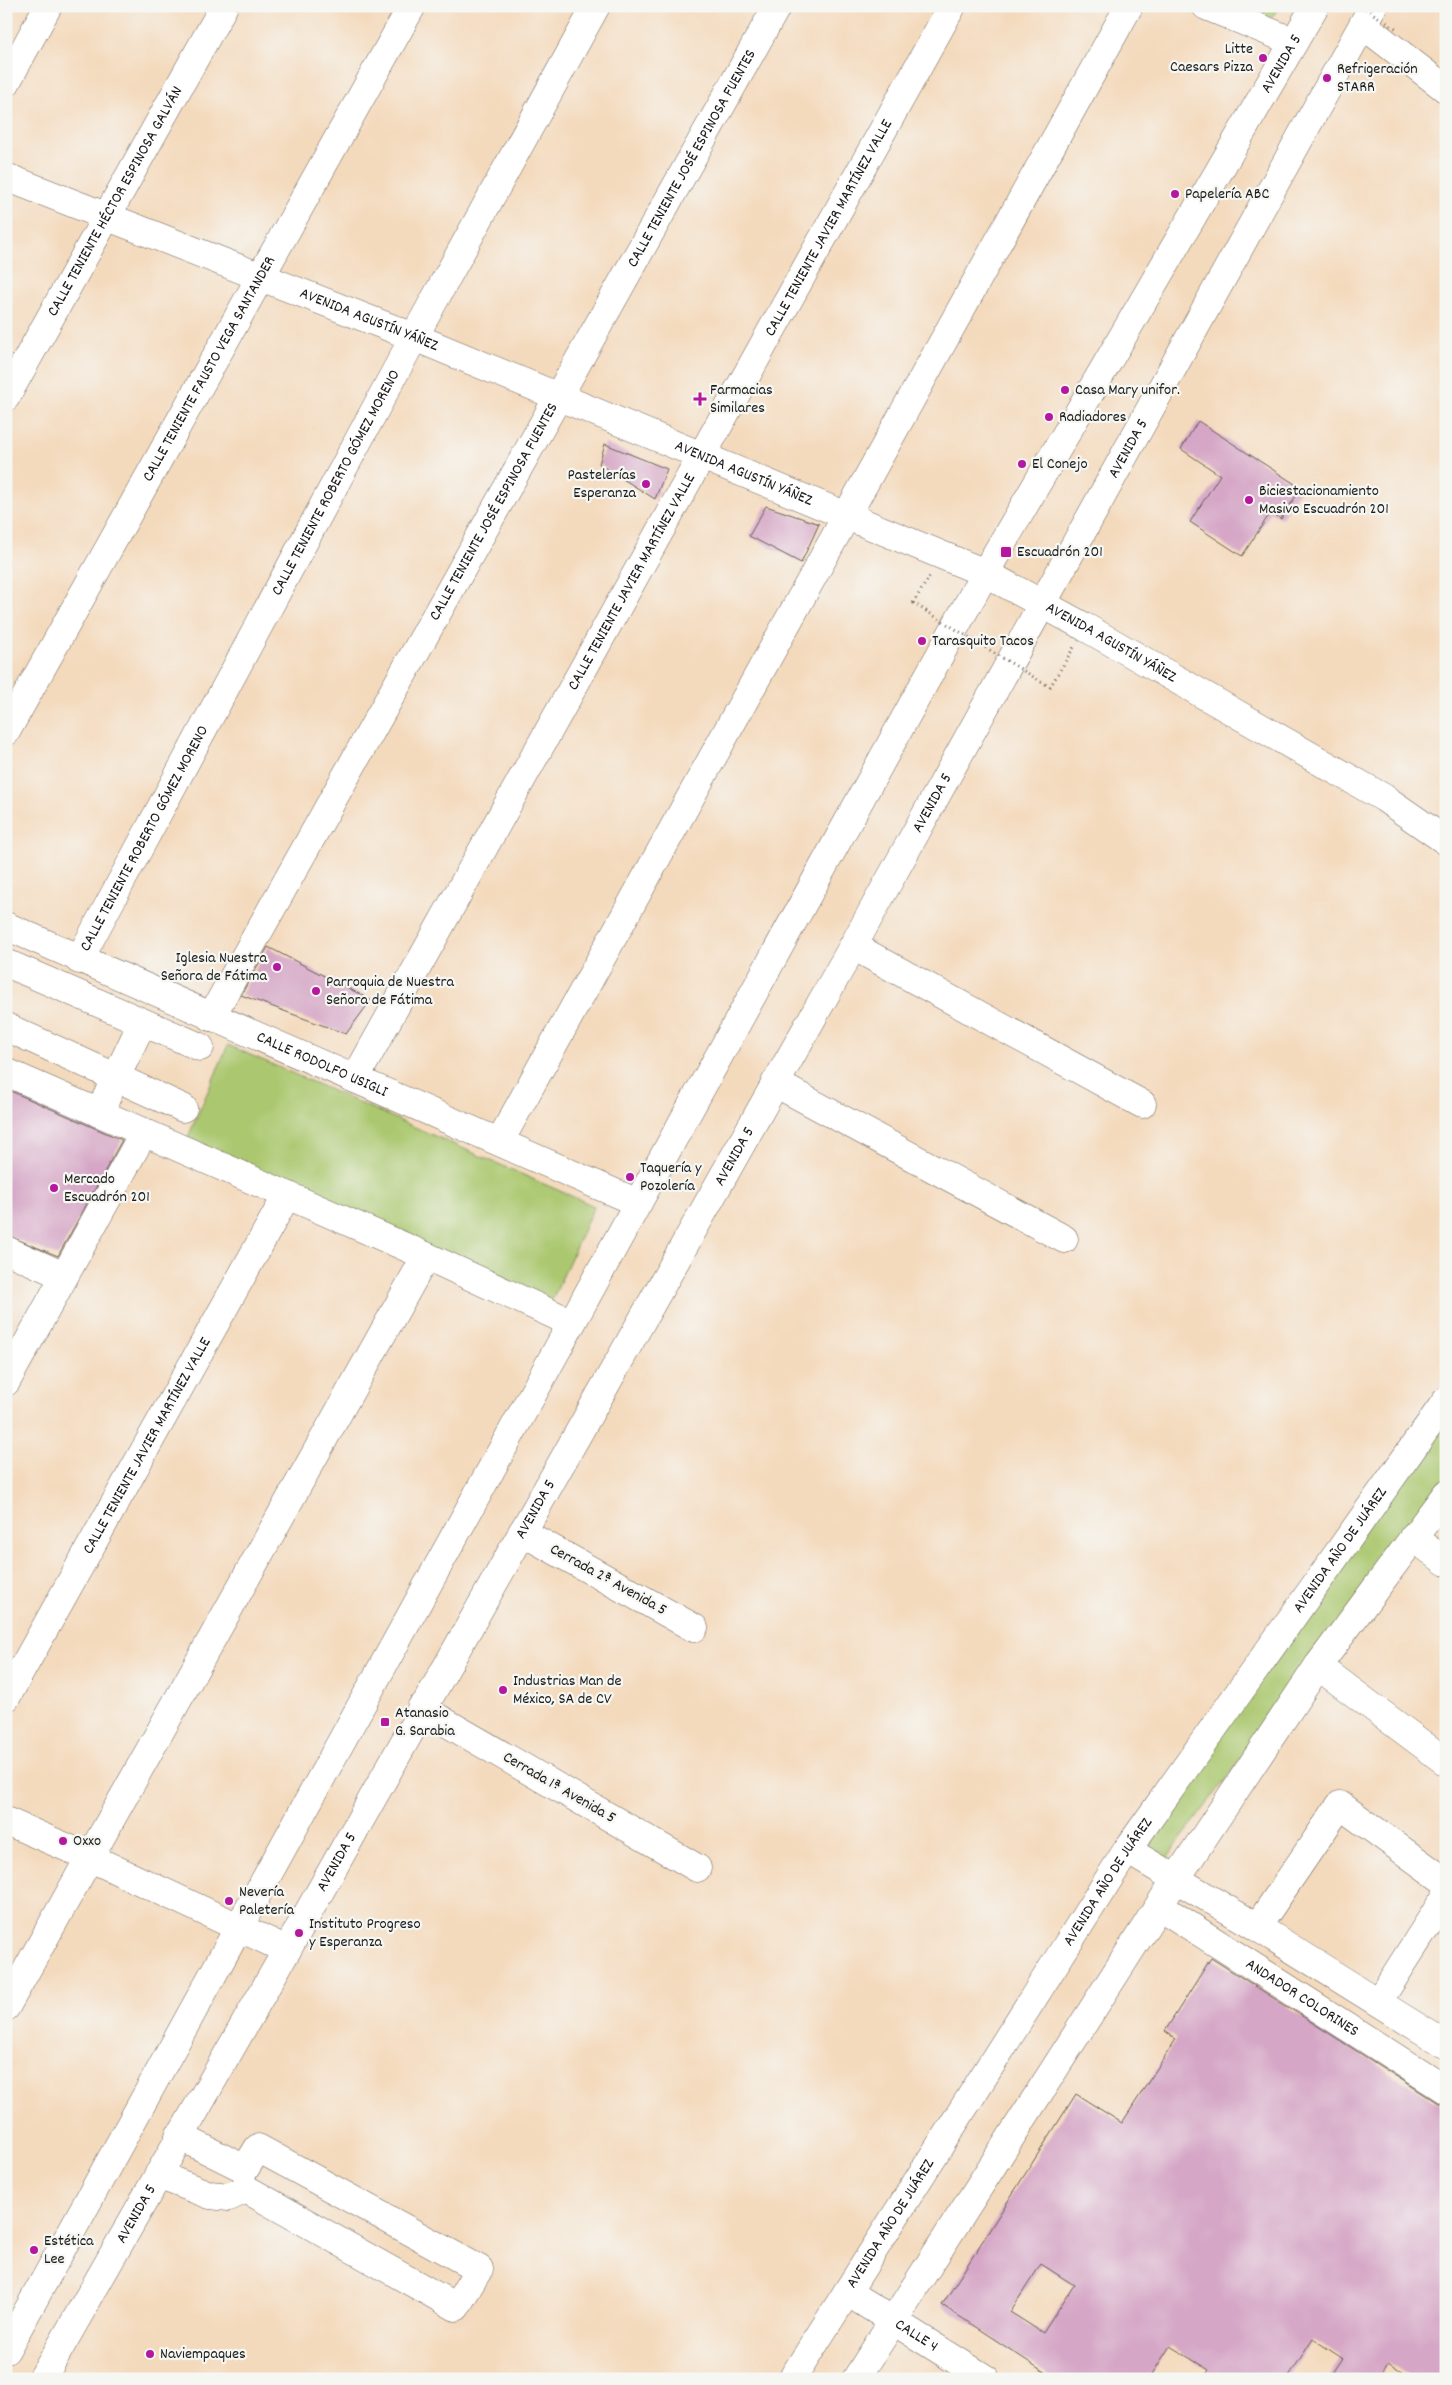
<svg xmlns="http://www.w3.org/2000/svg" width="1452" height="2385" viewBox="0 0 1452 2385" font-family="Dekko,sans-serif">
	<rect width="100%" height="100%" fill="#f6f6f2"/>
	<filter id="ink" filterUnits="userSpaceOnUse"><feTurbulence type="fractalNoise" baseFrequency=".02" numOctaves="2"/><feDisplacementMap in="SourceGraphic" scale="10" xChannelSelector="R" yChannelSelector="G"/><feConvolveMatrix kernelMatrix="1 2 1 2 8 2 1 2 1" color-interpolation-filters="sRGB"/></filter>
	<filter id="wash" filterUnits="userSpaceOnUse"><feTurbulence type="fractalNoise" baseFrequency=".0096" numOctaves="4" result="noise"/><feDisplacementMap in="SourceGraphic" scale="20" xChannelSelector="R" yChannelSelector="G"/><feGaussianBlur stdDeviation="1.12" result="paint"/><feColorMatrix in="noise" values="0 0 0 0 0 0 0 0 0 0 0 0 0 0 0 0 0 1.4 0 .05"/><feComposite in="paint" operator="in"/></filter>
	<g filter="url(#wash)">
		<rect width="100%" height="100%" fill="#f4dabd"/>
		<path fill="#abc86f" stroke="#647246" d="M1222 6H1280L1266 25Z
			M228 1045 594 1206 550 1305 185 1144Z
			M1446 1414V1486L1166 1859 1150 1850 1146 1842Z"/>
		<g id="blocks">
			<path fill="#d5a6c6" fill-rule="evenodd" d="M1198 421 1301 488 1281 519 1271 512 1242 556 1190 522 1220 475 1181 449Z
				M605 444 667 469 655 499 599 464Z
				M766 506 819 524 801 563 749 536Z
				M268 947 371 1000 346 1034 241 995Z
				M6 1089 122 1140 58 1256 6 1235Z
				M1211 1958 1438 2103 1446 2106V2379H1413L1389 2363 1379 2379H1328L1342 2358 1313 2339 1287 2379H1204L1209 2370 1170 2346 1149 2379H1055L942 2305 1076 2094 1122 2123 1176 2039 1165 2031ZM1041 2264 1074 2285 1043 2333 1010 2312Z"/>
		</g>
	</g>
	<g filter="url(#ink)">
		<use href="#blocks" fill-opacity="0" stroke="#685e54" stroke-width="1"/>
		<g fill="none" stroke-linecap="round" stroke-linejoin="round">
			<g stroke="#685e54" stroke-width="29">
				<g id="minor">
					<path d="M1206 6 1294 42"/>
					<path d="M1363 25 1446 89"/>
					<path d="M6 83 48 6"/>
					<path id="s1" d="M6 177 414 337 985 573 1085 627 1384 798 1446 841"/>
					<path id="s2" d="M6 397 224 6"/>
					<path id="s3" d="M6 732 412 6"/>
					<path id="s4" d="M6 926 638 1203"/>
					<path d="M853 946 1142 1104"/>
					<path id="s5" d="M79 960 414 337 596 6"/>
					<path d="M6 963 200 1047"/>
					<path id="s6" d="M211 1017 777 6"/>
					<path d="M6 1027 183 1108"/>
					<path d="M6 1072 426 1256 572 1323"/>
					<path id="s7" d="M355 1079 952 6"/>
					<path d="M775 1083 1064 1239"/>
					<path d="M99 1113 142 1023"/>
					<path d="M500 1141 1129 6"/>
					<path d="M6 1250 64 1276"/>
					<path d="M6 1382 144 1132"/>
					<path d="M522 1532 694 1628"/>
					<path d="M1413 1537 1446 1562"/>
					<path d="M1318 1666 1446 1762"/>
					<path id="s8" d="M6 1698 287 1195"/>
					<path d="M421 1708 697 1868"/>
					<path d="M6 1821 91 1858 287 1950"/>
					<path d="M1127 1850 1257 1927 1446 2045"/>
					<path id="s9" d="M1159 1906 1446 2090"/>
					<path d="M1257 1927 1340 1805 1446 1882"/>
					<path d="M1378 2002 1446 1896"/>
					<path d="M6 2007 426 1256"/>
					<path d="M158 2175 210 2195 229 2197 246 2189 456 2307 479 2269 258 2148 245 2169 179 2136"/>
					<path id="s10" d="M847 2292 986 2379"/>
				</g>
			</g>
			<g stroke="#685e54" stroke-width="29">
				<g id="major">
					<path id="s11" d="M6 2350 985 573 1315 6"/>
					<path id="s12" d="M42 2379 287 1950 853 946 1373 6"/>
					<path id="s13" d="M792 2379 1127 1850 1446 1401"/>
					<path d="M856 2379 1176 1879 1318 1666 1446 1494"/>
				</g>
			</g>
			<path stroke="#685e54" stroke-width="3" stroke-dasharray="1 4" stroke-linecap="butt" d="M913 603 930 576
				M1050 687 1074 647"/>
			<use href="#minor" stroke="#fff" stroke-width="28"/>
			<use href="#major" stroke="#fff" stroke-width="28"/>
			<path stroke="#685e54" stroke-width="3" stroke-dasharray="1 4" stroke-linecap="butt" d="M1361 6 1397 29
				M913 603 1050 687"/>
		</g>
	</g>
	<g fill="#b5179e" stroke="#f6f6f2" stroke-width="2">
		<circle cx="1263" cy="58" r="5"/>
		<circle cx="1327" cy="78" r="5"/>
		<circle cx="1175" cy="194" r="5"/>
		<circle cx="1065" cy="390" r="5"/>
		<path d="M697.5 391.5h5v5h5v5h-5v5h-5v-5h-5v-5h5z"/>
		<circle cx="1049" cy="417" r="5"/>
		<circle cx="1022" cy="464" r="5"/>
		<circle cx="646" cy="484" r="5"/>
		<circle cx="1249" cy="500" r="5"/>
		<rect x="1000" y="546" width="12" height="12" rx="2.5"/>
		<circle cx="922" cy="641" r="5"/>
		<circle cx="277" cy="967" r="5"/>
		<circle cx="316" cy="991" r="5"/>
		<circle cx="630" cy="1177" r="5"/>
		<circle cx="54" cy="1188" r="5"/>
		<circle cx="503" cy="1690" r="5"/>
		<rect x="380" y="1717" width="10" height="10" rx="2.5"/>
		<circle cx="63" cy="1841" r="5"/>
		<circle cx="229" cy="1901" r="5"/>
		<circle cx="299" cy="1933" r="5"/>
		<circle cx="34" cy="2250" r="5"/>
		<circle cx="150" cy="2354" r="5"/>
	</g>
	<g text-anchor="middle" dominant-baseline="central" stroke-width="4.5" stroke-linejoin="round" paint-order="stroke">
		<g font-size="16" fill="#1c1c1c" stroke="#f6f6f2" text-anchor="start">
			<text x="1253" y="49" text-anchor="end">Litte<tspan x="1253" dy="18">Caesars Pizza</tspan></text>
			<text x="1337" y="69">Refrigeración<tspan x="1337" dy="18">STARR</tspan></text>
			<text x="1185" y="194">Papelería ABC</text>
			<text x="710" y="390">Farmacias<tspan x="710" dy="18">Similares</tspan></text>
			<text x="1075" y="390">Casa Mary unifor.</text>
			<text x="1059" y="417">Radiadores</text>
			<text x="1032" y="464">El Conejo</text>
			<text x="636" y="475" text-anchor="end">Pastelerías<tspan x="636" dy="18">Esperanza</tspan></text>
			<text x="1259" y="491">Biciestacionamiento<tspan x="1259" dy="18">Masivo Escuadrón 201</tspan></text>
			<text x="1017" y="552">Escuadrón 201</text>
			<text x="932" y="641">Tarasquito Tacos</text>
			<text x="267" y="958" text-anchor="end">Iglesia Nuestra<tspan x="267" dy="18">Señora de Fátima</tspan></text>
			<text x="326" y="982">Parroquia de Nuestra<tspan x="326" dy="18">Señora de Fátima</tspan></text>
			<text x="640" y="1168">Taquería y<tspan x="640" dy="18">Pozolería</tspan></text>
			<text x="64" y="1179">Mercado<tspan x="64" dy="18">Escuadrón 201</tspan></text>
			<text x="513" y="1681">Industrias Man de<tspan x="513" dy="18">México, SA de CV</tspan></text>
			<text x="395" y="1713">Atanasio<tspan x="395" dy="18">G. Sarabia</tspan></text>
			<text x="73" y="1841">Oxxo</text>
			<text x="239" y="1892">Nevería<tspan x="239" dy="18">Paletería</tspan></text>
			<text x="309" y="1924">Instituto Progreso<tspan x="309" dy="18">y Esperanza</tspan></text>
			<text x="44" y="2241">Estética<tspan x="44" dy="18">Lee</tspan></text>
			<text x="160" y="2354">Naviempaques</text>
		</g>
		<g font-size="16" fill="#1c1c1c" stroke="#f6f6f2">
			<text stroke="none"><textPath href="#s11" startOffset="2618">AVENIDA 5</textPath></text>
			<text stroke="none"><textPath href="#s6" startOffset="984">CALLE TENIENTE JOSÉ ESPINOSA FUENTES</textPath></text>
			<text stroke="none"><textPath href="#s2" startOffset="224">CALLE TENIENTE HÉCTOR ESPINOSA GALVÁN</textPath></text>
			<text stroke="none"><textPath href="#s7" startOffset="974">CALLE TENIENTE JAVIER MARTÍNEZ VALLE</textPath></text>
			<text stroke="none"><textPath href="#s1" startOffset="390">AVENIDA AGUSTÍN YÁÑEZ</textPath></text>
			<text stroke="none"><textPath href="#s3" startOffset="416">CALLE TENIENTE FAUSTO VEGA SANTANDER</textPath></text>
			<text stroke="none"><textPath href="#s12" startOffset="2215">AVENIDA 5</textPath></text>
			<text stroke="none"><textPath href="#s1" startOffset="795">AVENIDA AGUSTÍN YÁÑEZ</textPath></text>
			<text stroke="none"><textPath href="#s5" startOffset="542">CALLE TENIENTE ROBERTO GÓMEZ MORENO</textPath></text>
			<text stroke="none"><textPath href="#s6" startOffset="579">CALLE TENIENTE JOSÉ ESPINOSA FUENTES</textPath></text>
			<text stroke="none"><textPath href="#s7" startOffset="569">CALLE TENIENTE JAVIER MARTÍNEZ VALLE</textPath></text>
			<text stroke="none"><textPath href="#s1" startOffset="1200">AVENIDA AGUSTÍN YÁÑEZ</textPath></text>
			<text stroke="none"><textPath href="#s12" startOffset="1810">AVENIDA 5</textPath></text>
			<text stroke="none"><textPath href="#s5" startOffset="138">CALLE TENIENTE ROBERTO GÓMEZ MORENO</textPath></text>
			<text stroke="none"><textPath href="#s4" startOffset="345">CALLE RODOLFO USIGLI</textPath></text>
			<text stroke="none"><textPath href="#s12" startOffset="1405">AVENIDA 5</textPath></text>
			<text stroke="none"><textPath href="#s8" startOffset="289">CALLE TENIENTE JAVIER MARTÍNEZ VALLE</textPath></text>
			<text stroke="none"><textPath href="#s12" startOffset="1000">AVENIDA 5</textPath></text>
			<text stroke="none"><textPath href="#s13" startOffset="994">AVENIDA AÑO DE JUÁREZ</textPath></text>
			<text transform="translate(608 1580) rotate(29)">Cerrada 2ª Avenida 5</text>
			<text transform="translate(559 1788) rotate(30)">Cerrada 1ª Avenida 5</text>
			<text stroke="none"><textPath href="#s12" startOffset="595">AVENIDA 5</textPath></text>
			<text stroke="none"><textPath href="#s13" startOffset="589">AVENIDA AÑO DE JUÁREZ</textPath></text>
			<text stroke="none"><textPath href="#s9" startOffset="170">ANDADOR COLORINES</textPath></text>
			<text stroke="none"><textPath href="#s12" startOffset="190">AVENIDA 5</textPath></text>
			<text stroke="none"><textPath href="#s13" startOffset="184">AVENIDA AÑO DE JUÁREZ</textPath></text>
			<text stroke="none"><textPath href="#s10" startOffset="82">CALLE 4</textPath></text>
		</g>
	</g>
	<rect width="1452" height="2385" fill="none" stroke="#f6f6f2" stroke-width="25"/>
</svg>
